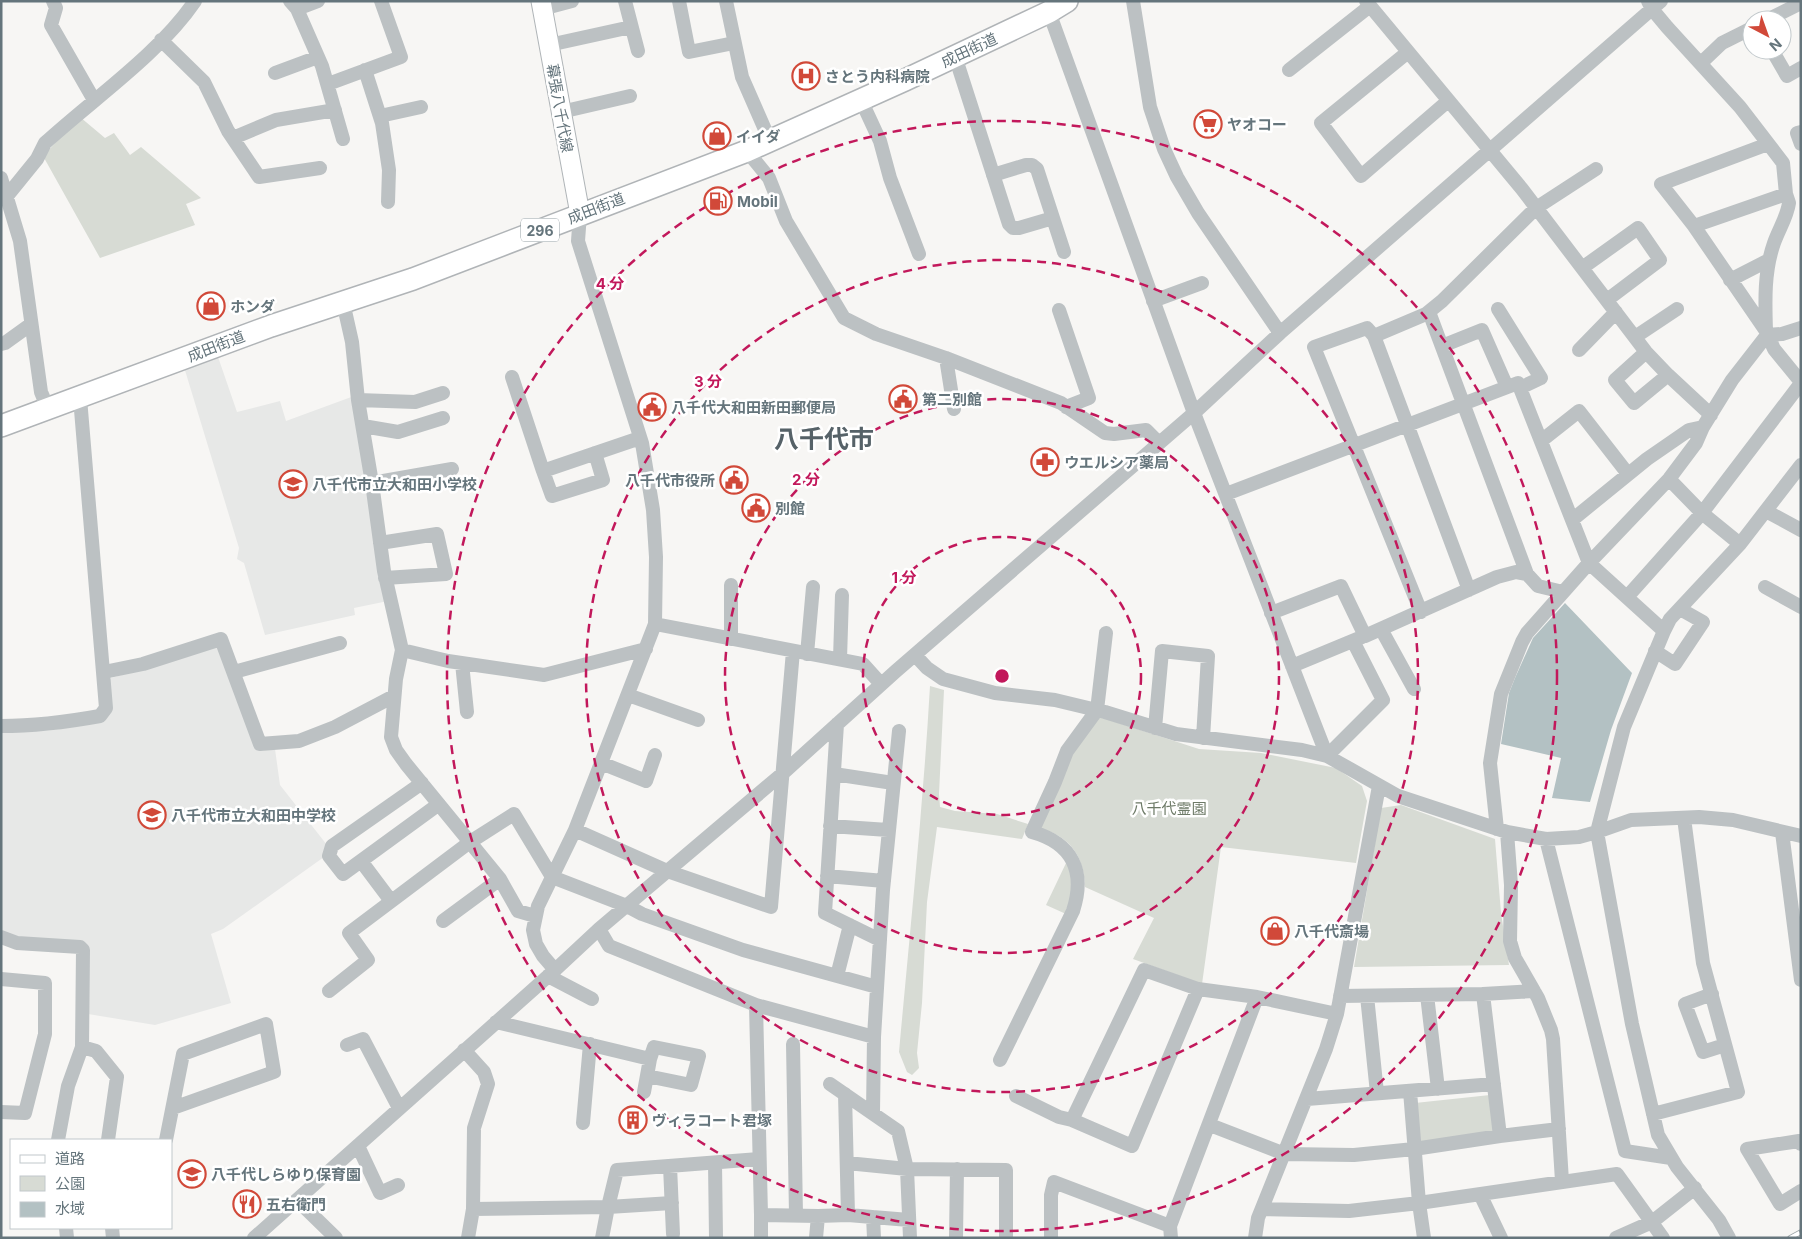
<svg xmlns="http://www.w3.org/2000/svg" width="1802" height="1239" viewBox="0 0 1802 1239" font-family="Inter,'Noto Sans JP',sans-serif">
	<rect width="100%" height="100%" fill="#f7f6f4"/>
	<path fill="#e7e8e7" d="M217 354 237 412 280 401 286 421 354 396 388 601 354 608 355 615 265 635 244 563 237 559 239 548 184 367Z
		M218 645 240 704 257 751 275 749 280 785 327 845 324 857 223 929 211 934 231 1003 155 1025 88 1014V950L13 937 1 930V733L54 730 106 720 109 681 111 678 169 662Z"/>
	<path fill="#d7dbd4" d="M80 117 105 138 114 133 130 155 141 147 201 198 186 204 195 225 100 258 43 156Z
		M930 686 944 690 939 794 940 807 955 811 997 814 1028 824 1022 839 937 827 927 902 922 1003 917 1053 919 1068 912 1075 907 1072 899 1052C910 930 923 808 930 686Z
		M1100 717 1199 749 1261 753 1336 768 1362 786 1367 801 1356 863 1221 847 1202 984 1133 959 1154 918 1085 887C1084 856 1070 836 1039 828L1072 751Z
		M1401 805 1495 839 1501 913 1509 965 1354 967 1381 808Z
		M1067 861C1075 877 1071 898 1066 914L1046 905Z
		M1490 1095 1495 1128 1492 1132 1422 1145 1416 1141 1415 1103Z"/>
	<path fill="#b3c1c3" d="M1565 603 1632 673 1611 730 1590 802 1552 798 1561 758 1501 744 1509 693 1515 678 1533 638Z"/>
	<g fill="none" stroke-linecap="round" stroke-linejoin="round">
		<g stroke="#b0b5b8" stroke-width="21">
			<path id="major" d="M541 1 580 214"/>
		</g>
		<g stroke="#b0b4b7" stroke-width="24">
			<path id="highway" d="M1 426 271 326 413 279 747 151 905 80 1049 12 1067 1"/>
		</g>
		<path stroke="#bcc1c3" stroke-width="14" d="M53 1 56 8 51 25 94 100
			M290 1 297 9 322 66 343 139
			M625 1 638 51
			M679 1 689 52 734 43
			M726 1 742 77 770 141
			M1133 1 1150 107 1164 149 1177 177 1198 213 1280 333
			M1366 1 1522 189 1646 352 1668 375 1711 415
			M1648 1 1652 9 1667 27 1740 107 1783 163 1786 194 1789 203C1787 217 1779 229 1774 243 1764 271 1765 301 1766 331
			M297 9 318 1
			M542 9 572 1
			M1049 12 1194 413 1327 756 1383 700 1353 641
			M1767 20 1801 3
			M161 40 204 82 228 131 259 177 320 168
			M549 45 631 27
			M1772 50 1787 76 1801 68
			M1408 52 1321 123 1361 176 1448 101
			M955 56 1009 224 1013 228H1019L1053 218
			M1701 63 1722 43 1752 28
			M365 70 382 123 389 170 388 202
			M1289 70 1370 6
			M275 73 318 57
			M328 84 401 57 381 1
			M861 100 880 141 890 178 919 254
			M561 112 630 96
			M380 116 421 107
			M1801 132 1797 133 1801 144
			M233 138 276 120 335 110
			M1768 144 1661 184 1694 226 1766 331 1774 349 1801 382
			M747 151 769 178 786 221 844 318 876 334 946 358 1061 403 1105 433 1114 434 1146 430 1159 443
			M993 175 1026 165H1032L1037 169 1064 252
			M1 178 20 241 41 392 48 409
			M7 196 37 159 45 143C93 99 159 54 195 1
			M1694 226 1786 194
			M1582 268 1638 228 1660 260 1607 300
			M1730 280 1769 260
			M1153 301 1202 283
			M343 302 352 342 358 400 372 483 384 571 402 650 396 679 391 737 396 750 406 764 500 879 518 911 535 916
			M1498 309 1541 378 1520 388
			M1059 310 1089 398 1066 407
			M1429 312 1527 574
			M1374 336 1367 328 1314 347 1421 612
			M1635 337 1677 309
			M1 344 5 343 30 325
			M1442 346 1482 330 1507 387
			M1579 350 1616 312
			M1646 352 1615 380 1634 403 1668 375
			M946 358 954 409
			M512 377 543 471 640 438
			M358 400 415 402 443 393
			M363 426 398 432 443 418
			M1541 441 1579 411 1628 474
			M543 471 552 496 603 480 595 453
			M1669 479 1702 513 1740 544
			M372 483 452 469
			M1226 494 1518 383 1589 563 1664 631
			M1766 511 1801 530
			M1572 520 1647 459 1689 430 1703 427
			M380 543 437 534 446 574 385 578
			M1765 587 1801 607
			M1469 590 1374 336 1426 314 1442 301 1536 208 1596 169
			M1627 597 1702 513 1801 383
			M1271 613 1341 586 1365 636 1497 577 1516 572 1527 574 1538 586 1563 592
			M655 624 863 664 881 684
			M1381 629 1414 689
			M731 639V585
			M402 650 448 661 544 675 646 649
			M1655 651 1675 664 1703 622 1680 609
			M807 654 813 587
			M915 655 927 668 943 679 995 693 1055 700 1105 712 1176 734 1302 750 1327 756 1398 796 1507 832 1546 839 1579 837 1597 832 1631 820 1699 817 1733 820 1801 836
			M840 659 842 595
			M462 663 467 712
			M1292 666 1362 637
			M104 672 143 664 221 639 260 744 299 741 335 727 394 696
			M234 672 340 643
			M628 695 698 720
			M837 724 825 913 880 940
			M1 726C35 726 67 722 100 716L106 708 80 398
			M1155 728 1162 651 1208 656 1203 738
			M601 763 646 781 655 755
			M834 774 893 783
			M422 783 332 846 329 856 343 874 439 804
			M830 826 888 830
			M1497 829 1490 763 1501 694 1522 642 1527 633 1589 563 1669 479 1696 443 1703 427 1732 380 1767 335 1782 334 1801 328
			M575 830 667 871 771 907 793 651
			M1507 832 1511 885 1510 941 1515 958 1538 998 1551 1030 1553 1039 1562 1181
			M1782 832 1801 980
			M1546 839 1625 1151 1671 1158
			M361 861 391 901
			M827 876 884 881
			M443 921 500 879
			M599 929 609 946 756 1005 874 1037 883 890 899 731
			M1 937 17 943 80 947 83 950 82 1047 68 1086 58 1140
			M555 970 543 956 536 944 533 930 538 906 575 830 655 624 656 557 653 510 642 443 578 241 580 214
			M548 976 592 999
			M837 976 850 925
			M1 979 45 983V1034L25 1113 1 1112
			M1198 989 1132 1146 1072 1120 1144 970 1198 989 1257 997 1337 1014
			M329 991 368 960 349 933 470 842 514 814 552 877 627 906 642 914 743 950 877 987
			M1712 994 1685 1004 1703 1052 1725 1045
			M1427 995 1438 1089
			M1340 996 1483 994 1534 991
			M1367 996 1377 1093
			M756 1005 761 1215 818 1216 816 1238
			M496 1022 650 1059 654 1047 699 1056 691 1085 647 1076 650 1059 644 1092
			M793 1044 796 1215
			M347 1045 363 1039 399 1108
			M82 1047 96 1051 117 1077 108 1140
			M464 1050 484 1072 488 1084 474 1128 473 1209 468 1238
			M1000 1060 1073 911C1086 871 1072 843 1032 832L1055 782 1067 751 1097 710 1106 633
			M830 1084 898 1131 907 1169 910 1238
			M1410 1091 1419 1203 1424 1238
			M845 1094 848 1215
			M1016 1096 1059 1117 1072 1120
			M1307 1099 1494 1084
			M873 1113 874 1037
			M1653 1114 1738 1092 1703 963 1684 818
			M583 1123 590 1044
			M1210 1125 1285 1154 1354 1155 1414 1149 1500 1136 1483 994
			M1500 1136 1559 1129
			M166 1140 183 1054 266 1024 274 1072 173 1108
			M1801 1144 1799 1141 1747 1149 1780 1204 1801 1191
			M358 1146 380 1193 398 1185
			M715 1163 716 1238
			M847 1163 907 1169 1006 1170V1238
			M670 1166 673 1234
			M1480 1194 1501 1238
			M297 1200 336 1238
			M473 1209 608 1207 617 1170 759 1159
			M1263 1209 1349 1211 1419 1203 1617 1174 1663 1238
			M761 1215V1238
			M818 1216 848 1215 909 1220
			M873 1217 874 1238
			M66 1228 67 1238
			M112 1228 113 1238
			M254 1238 555 970 599 929 782 774 896 671 1194 413 1280 333 1661 1
			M602 1238 608 1207 672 1203
			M956 1238 957 1169
			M1051 1238V1195L1054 1182 1170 1226
			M1171 1238 1170 1226 1257 997
			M1255 1238 1258 1218 1326 1049 1337 1014 1379 786
			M1616 1238 1652 1222 1695 1188
			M1729 1238 1719 1220 1677 1167 1658 1135 1632 1024 1597 832 1624 727 1664 631 1670 619 1740 544 1801 465"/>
		<use href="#major" stroke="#fff" stroke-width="19"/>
		<use href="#highway" stroke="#fff" stroke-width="21"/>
		<g stroke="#9ea6a9" stroke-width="5.5">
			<path id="rail" d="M1790 1238 1801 1232"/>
		</g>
		<use href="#rail" stroke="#fff" stroke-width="4" stroke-dasharray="11" stroke-linecap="butt"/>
	</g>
	<g fill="none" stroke="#c2185b" stroke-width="2.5" stroke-dasharray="9 6">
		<circle cx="1002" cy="676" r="139"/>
		<circle cx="1002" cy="676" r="277"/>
		<circle cx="1002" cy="676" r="416"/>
		<circle cx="1002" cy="676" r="555"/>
	</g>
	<defs>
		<g id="hospital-ring" transform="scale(1.4375)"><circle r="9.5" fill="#fff" stroke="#d14939" stroke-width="1.5"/><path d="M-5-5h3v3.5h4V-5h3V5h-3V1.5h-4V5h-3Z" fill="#d14939"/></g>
		<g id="supermarket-ring" transform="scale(1.4375)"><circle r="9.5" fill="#fff" stroke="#d14939" stroke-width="1.5"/><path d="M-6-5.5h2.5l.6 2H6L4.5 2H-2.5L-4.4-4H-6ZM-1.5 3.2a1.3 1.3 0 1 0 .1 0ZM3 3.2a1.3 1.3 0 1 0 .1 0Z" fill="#d14939"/></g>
		<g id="shop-ring" transform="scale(1.4375)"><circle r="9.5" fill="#fff" stroke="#d14939" stroke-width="1.5"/><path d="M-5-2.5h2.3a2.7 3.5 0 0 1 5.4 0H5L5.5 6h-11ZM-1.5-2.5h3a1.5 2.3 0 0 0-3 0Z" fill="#d14939"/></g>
		<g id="fuel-ring" transform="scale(1.4375)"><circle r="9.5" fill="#fff" stroke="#d14939" stroke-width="1.5"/><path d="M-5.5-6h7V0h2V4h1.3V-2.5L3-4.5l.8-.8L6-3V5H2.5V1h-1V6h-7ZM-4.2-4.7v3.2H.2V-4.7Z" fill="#d14939"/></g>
		<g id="civic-ring" transform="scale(1.4375)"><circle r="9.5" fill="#fff" stroke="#d14939" stroke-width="1.5"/><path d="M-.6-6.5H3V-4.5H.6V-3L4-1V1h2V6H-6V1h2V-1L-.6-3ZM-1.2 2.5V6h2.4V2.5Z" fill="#d14939"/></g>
		<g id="pharmacy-ring" transform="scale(1.4375)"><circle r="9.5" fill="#fff" stroke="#d14939" stroke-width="1.5"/><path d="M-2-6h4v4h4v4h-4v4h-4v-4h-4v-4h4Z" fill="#d14939"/></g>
		<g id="school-ring" transform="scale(1.4375)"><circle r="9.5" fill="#fff" stroke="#d14939" stroke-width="1.5"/><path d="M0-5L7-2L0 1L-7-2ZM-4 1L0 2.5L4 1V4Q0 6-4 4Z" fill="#d14939"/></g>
		<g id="building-ring" transform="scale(1.4375)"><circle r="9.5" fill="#fff" stroke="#d14939" stroke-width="1.5"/><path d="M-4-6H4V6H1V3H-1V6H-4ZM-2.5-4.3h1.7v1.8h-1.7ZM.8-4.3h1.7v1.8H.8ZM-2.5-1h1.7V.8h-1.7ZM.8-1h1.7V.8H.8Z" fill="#d14939"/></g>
		<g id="restaurant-ring" transform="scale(1.4375)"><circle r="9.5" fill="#fff" stroke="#d14939" stroke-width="1.5"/><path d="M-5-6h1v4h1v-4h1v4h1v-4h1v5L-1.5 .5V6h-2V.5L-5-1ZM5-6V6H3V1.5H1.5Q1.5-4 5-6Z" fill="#d14939"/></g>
	</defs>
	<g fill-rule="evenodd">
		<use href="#hospital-ring" x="806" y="76"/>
		<use href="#supermarket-ring" x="1208" y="124"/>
		<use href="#shop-ring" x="717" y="136"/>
		<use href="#fuel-ring" x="718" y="201"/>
		<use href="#shop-ring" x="211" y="306"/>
		<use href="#civic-ring" x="903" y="399"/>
		<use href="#civic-ring" x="652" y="407"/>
		<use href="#pharmacy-ring" x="1045" y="462"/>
		<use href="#civic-ring" x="734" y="480"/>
		<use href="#school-ring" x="293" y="484"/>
		<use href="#civic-ring" x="756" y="508"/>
		<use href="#school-ring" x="152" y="815"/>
		<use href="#shop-ring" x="1275" y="931"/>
		<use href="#building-ring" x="633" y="1120"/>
		<use href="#school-ring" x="192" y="1174"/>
		<use href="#restaurant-ring" x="247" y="1204"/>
	</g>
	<g text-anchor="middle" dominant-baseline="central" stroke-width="5" stroke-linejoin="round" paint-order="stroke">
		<rect fill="#fff" stroke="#939ea3" stroke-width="1" x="521" y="218.5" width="38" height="23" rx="4"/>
		<g font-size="14" font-weight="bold" fill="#65757c">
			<text x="540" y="230">296</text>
		</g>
		<g font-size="15" fill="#65757c" stroke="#fff">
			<text transform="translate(969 50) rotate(-25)">成田街道</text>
			<text transform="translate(560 108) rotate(80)">幕張八千代線</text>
			<text transform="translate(596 208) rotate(-21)">成田街道</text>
			<text transform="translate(216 346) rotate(-21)">成田街道</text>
		</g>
		<g font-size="15" font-weight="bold" fill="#65757c" stroke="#fff" text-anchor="start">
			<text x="825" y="76">さとう内科病院</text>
			<text x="1227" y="124">ヤオコー</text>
			<text x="736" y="136">イイダ</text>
			<text x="737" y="201">Mobil</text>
			<text x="230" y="306">ホンダ</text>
			<text x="922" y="399">第二別館</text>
			<text x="671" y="407">八千代大和田新田郵便局</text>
			<text x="1064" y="462">ウエルシア薬局</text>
			<text x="715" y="480" text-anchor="end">八千代市役所</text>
			<text x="312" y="484">八千代市立大和田小学校</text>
			<text x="775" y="508">別館</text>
			<text x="171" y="815">八千代市立大和田中学校</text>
			<text x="1294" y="931">八千代斎場</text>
			<text x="652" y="1120">ヴィラコート君塚</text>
			<text x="211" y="1174">八千代しらゆり保育園</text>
			<text x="266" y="1204">五右衛門</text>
		</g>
		<g font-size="15" fill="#6d7a67" stroke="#fff">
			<text x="1169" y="808">八千代霊園</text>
		</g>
		<g font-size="25" font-weight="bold" fill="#566268" stroke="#fff">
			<text x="824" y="439">八千代市</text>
		</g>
	</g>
	<circle cx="1002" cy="676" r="8" fill="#c2185b" stroke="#fff" stroke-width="2.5"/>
	<g font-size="15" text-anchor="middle" font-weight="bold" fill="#c2185b" stroke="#fff" stroke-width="5" stroke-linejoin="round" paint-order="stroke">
		<text x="610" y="289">4 分</text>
		<text x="708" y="387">3 分</text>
		<text x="806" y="485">2 分</text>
		<text x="904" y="583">1 分</text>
	</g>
	<rect width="1802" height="1239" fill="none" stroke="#65757c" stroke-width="5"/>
	<rect x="10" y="1139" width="162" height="90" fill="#ffffff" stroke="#c1c8cb"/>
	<rect x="20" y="1155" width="25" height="8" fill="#ffffff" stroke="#c1c8cb"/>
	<text x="55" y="1164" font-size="15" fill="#65757c">道路</text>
	<rect x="20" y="1176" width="25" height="15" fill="#d7dbd4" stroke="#c1c8cb"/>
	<text x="55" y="1189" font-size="15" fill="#65757c">公園</text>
	<rect x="20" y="1202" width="25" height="15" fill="#b3c1c3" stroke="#c1c8cb"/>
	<text x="55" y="1214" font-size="15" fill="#65757c">水域</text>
	<g transform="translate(1767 35) rotate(139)"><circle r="24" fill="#ffffff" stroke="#c1c8cb"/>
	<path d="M0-4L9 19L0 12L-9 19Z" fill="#d14939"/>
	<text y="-8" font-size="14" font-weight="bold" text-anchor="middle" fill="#65757c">N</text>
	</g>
</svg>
